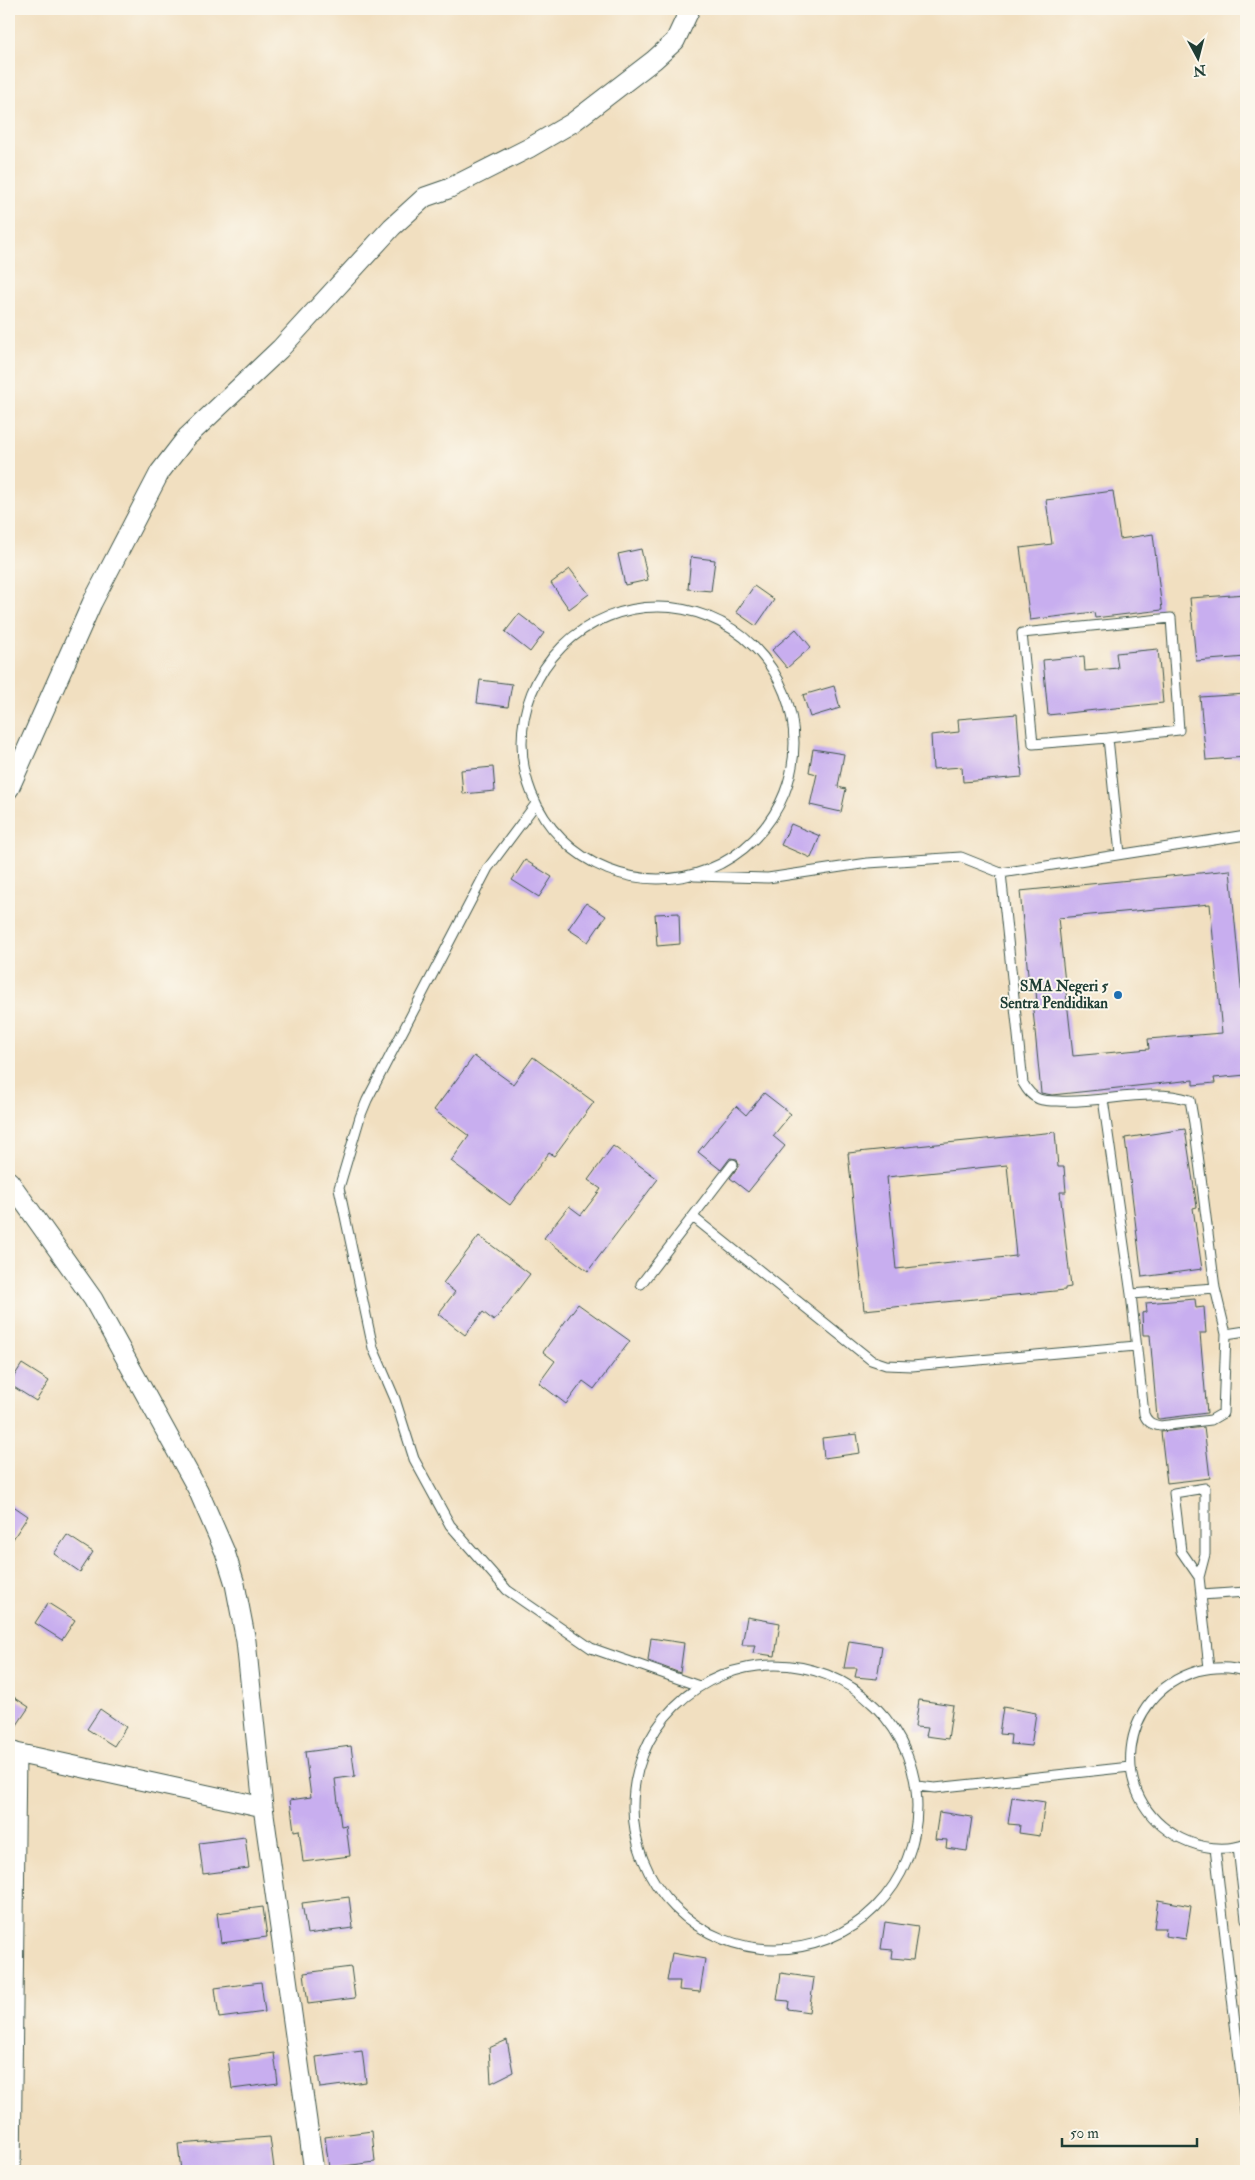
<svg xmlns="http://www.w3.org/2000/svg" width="1255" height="2180" viewBox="0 0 1255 2180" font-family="'IM FELL Double Pica',serif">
	<rect width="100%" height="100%" fill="#fbf7ec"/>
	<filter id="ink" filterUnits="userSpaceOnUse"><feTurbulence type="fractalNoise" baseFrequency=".02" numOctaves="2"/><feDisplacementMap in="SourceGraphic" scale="10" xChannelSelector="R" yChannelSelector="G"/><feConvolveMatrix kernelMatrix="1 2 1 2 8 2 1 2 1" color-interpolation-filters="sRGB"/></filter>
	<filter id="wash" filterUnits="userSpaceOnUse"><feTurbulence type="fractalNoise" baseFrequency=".0096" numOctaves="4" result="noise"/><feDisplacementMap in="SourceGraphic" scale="20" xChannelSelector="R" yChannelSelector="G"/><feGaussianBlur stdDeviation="1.12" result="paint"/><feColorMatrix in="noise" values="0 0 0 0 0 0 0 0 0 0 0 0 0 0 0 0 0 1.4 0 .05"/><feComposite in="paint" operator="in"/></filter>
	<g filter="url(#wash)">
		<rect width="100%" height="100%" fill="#f1dfc0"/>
		<g id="blocks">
			<path fill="#c8aeef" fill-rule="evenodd" d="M1113 491 1120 539 1153 534 1162 610 1095 618 1094 612 1030 620 1020 548 1052 544 1046 500Z
				M641 549 648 580 625 585 618 554Z
				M691 557 715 560 711 591 688 589Z
				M570 569 589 594 569 609 551 583Z
				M754 586 774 600 756 626 736 612Z
				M1246 594V657L1196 661 1190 598Z
				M519 614 544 633 530 652 505 632Z
				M796 629 811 647 787 668 772 650Z
				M1158 649 1163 703 1048 715 1043 660 1084 656 1085 671 1118 668 1116 653Z
				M480 680 512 684 508 707 477 703Z
				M834 686 840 708 810 717 803 695Z
				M1246 694V757L1206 760 1200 697Z
				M1017 714 1022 777 963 782 962 767 933 769 931 735 959 732 958 719Z
				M813 749 844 754 838 787 846 789 841 812 810 805 817 774 809 772Z
				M493 767 495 791 463 794 461 770Z
				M791 824 820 836 811 858 781 845Z
				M525 860 552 877 539 897 512 880Z
				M1230 870 1246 1039V1075L1214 1078 1215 1083 1193 1085V1080L1052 1095 1041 1093 1033 1010 1037 1007 1036 987 1029 985 1020 891ZM1210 904 1222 1033 1148 1039 1149 1049 1073 1056 1058 918Z
				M586 903 606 916 588 942 568 929Z
				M679 913 680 944 657 946 655 914Z
				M474 1056 513 1084 533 1057 594 1102 554 1156 549 1153 510 1205 451 1161 469 1136 434 1110Z
				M764 1093 791 1114 773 1136 785 1146 748 1192 730 1178 739 1165 737 1159 730 1158 721 1170 698 1152 736 1106 746 1115Z
				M1185 1129 1197 1207 1193 1208 1202 1269 1142 1277 1125 1138Z
				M1055 1132 1058 1167H1064L1066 1192H1060L1071 1287 1065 1288V1290L864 1310 848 1153ZM1007 1165 1016 1256 896 1269 887 1177Z
				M613 1146 658 1179 588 1271 544 1238 569 1206 581 1215 601 1189 588 1180Z
				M479 1236 530 1274 494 1321 483 1312 465 1335 438 1314 455 1292 443 1283Z
				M1195 1299 1196 1308 1204 1307 1206 1333H1200L1207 1413 1159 1419 1157 1418 1150 1335H1143L1142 1313 1147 1312 1146 1303Z
				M578 1304 630 1341 594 1389 583 1381 566 1404 539 1383 555 1361 543 1352Z
				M22 1364 49 1381 36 1401 9 1384Z
				M1204 1427 1210 1478 1167 1483 1161 1432Z
				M857 1434 860 1453 824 1458 822 1438Z
				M9 1503 28 1516 9 1545Z
				M67 1535 93 1552 80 1572 54 1554Z
				M48 1603 75 1620 62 1640 35 1623Z
				M747 1617 780 1623 775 1656 753 1653 755 1645H742Z
				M651 1638 684 1643 680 1673 648 1661Z
				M849 1641 882 1646 877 1679 855 1677 857 1668H844Z
				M9 1694 29 1707 9 1737Z
				M919 1700 953 1705 948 1739 926 1736 928 1728 915 1727Z
				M1003 1707 1036 1713 1031 1746 1010 1744 1011 1735 999 1734Z
				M100 1709 126 1727 114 1746 87 1729Z
				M351 1746 355 1776 335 1779 341 1826 346 1825 350 1856 303 1862 299 1830 294 1831 290 1800 311 1797 305 1752Z
				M1012 1797 1045 1802 1040 1836 1019 1833 1020 1825 1008 1824Z
				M939 1812 972 1817 967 1851 946 1848 947 1840 935 1839Z
				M245 1837 249 1868 203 1874 199 1843Z
				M349 1897 353 1928 307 1934 302 1903Z
				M1158 1900 1191 1906 1186 1939 1165 1936 1166 1928H1154Z
				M263 1907 267 1937 221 1943 217 1913Z
				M885 1922 918 1927 913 1960 892 1958 893 1950 881 1949Z
				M672 1953 705 1959 700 1992 679 1990 680 1981H667Z
				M351 1967 355 1998 308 2004 304 1973Z
				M781 1973 814 1978 809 2012 788 2009 789 2001 777 2000Z
				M261 1982 265 2012 219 2018 215 1988Z
				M507 2040 513 2072 491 2083 489 2048Z
				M362 2051 366 2082 320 2088 316 2057Z
				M274 2053 278 2083 232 2089 228 2059Z
				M372 2131 375 2162 329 2168 325 2137Z
				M270 2137 274 2168 258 2171H181L178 2144Z"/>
		</g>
	</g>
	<g filter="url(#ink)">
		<use href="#blocks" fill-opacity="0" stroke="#3e5549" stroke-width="1"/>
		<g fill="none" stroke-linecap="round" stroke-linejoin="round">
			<g stroke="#3e5549" stroke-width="11">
				<path id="service" d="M522 743a136 136 0 1 1 272 0a136 136 0 1 1-272 0Z
					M1108 738 1179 730 1171 618 1022 633 1033 744 1108 738 1120 854
					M535 805 488 868 367 1100 360 1117 339 1188 373 1348 395 1399 414 1459 450 1525 507 1590 591 1648 699 1686
					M1001 873 1023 1083C1027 1090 1031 1096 1039 1099 1044 1101 1052 1101 1058 1101 1100 1104 1150 1087 1190 1100L1194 1123 1215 1288 1226 1334 1223 1413 1211 1420 1160 1426C1151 1424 1147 1422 1144 1414L1131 1294 1103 1099
					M694 876 768 878 868 863 961 857 1001 873 1246 835
					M693 1217 871 1360 886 1365 912 1366 1136 1346
					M641 1284 733 1164
					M1131 1294 1215 1288
					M1226 1334 1246 1331
					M1199 1577 1205 1554V1488L1174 1493 1181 1551 1199 1577 1209 1668
					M1201 1595 1246 1592
					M633 1807a142 142 0 1 1 284 0a142 142 0 1 1-284 0Z
					M1246 1672C1231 1666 1213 1667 1197 1671 1118 1695 1106 1799 1180 1838 1200 1848 1225 1852 1246 1844
					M917 1786 935 1788 1130 1767
					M1238 1847 1246 1919
					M1215 1848 1246 2120"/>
			</g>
			<g stroke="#3e5549" stroke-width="21">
				<path id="minor" d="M9 789 92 603 160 472 187 437 280 349 392 227 425 197 448 189 529 148 572 123 654 60 675 41 690 9
					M9 1181 93 1299 198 1490 225 1552 235 1584 246 1641 263 1807 314 2171
					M9 1750 16 1753 263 1807
					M11 2171 16 1753"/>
			</g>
			<use href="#service" stroke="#fff" stroke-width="9"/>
			<use href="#minor" stroke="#fff" stroke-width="19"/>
		</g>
	</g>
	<circle fill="#1f6fb2" stroke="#fbf7ec" stroke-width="2" cx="1118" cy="995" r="5"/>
	<g text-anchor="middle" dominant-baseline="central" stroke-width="4" stroke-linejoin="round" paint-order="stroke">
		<g font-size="15" font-weight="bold" fill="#1f3d34" stroke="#fbf7ec" text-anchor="end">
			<text x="1108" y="986">SMA Negeri 5<tspan x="1108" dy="17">Sentra Pendidikan</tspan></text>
		</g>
	</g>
	<rect width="1255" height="2180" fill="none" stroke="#fbf7ec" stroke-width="30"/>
	<g transform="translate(1198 58) rotate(173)" stroke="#fbf7ec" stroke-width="4" paint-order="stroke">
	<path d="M0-4L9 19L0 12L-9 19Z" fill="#1f3d34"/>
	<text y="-8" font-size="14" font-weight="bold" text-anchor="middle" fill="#1f3d34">N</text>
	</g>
	<path d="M1062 2138v8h135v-8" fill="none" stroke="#1f3d34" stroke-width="2.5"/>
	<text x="1070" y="2138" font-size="15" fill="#1f3d34" stroke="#fbf7ec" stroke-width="4" paint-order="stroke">50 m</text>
</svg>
